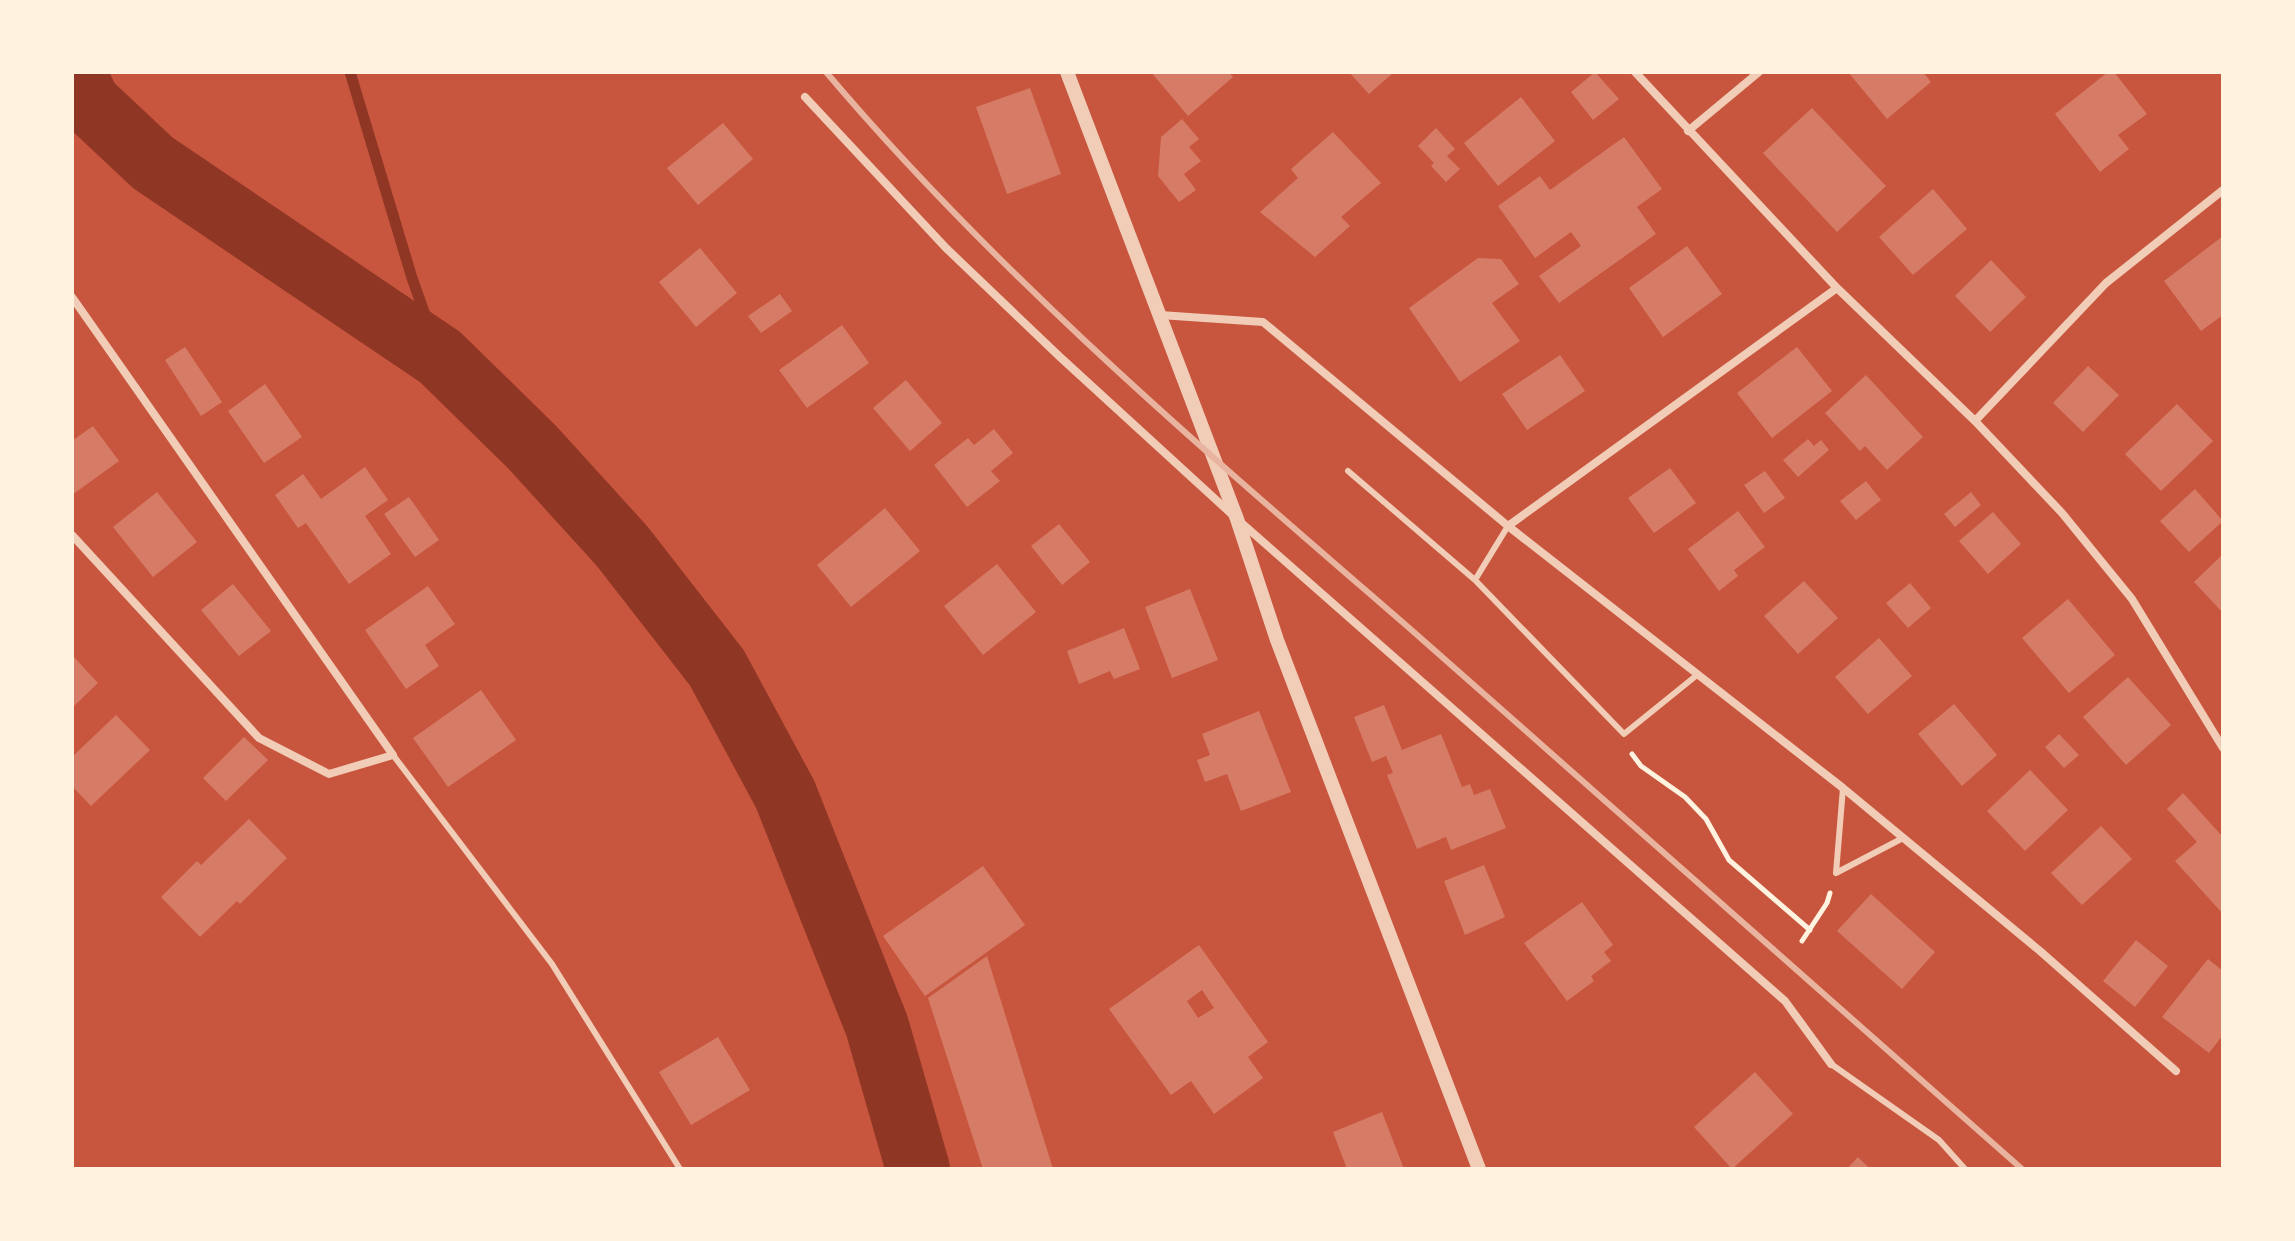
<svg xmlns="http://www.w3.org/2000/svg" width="2295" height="1241" viewBox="0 0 2295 1241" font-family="'Zilla Slab',serif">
	<rect width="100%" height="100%" fill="#c8553d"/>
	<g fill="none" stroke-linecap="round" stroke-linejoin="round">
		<path stroke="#8f3625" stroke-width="11" d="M350 72 412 278 440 357"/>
		<path stroke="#8f3625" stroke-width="64" d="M74 72 88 102 153 163 440 357 532 447 622 546 717 668 785 794 877 1026 918 1169"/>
	</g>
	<path fill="#d67c66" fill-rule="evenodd" d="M1151 72H1229L1233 77 1188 116Z
		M1349 72H1394L1369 94Z
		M1595 72 1619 99 1593 120 1571 92Z
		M1848 72H1923L1931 82 1887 119Z
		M2108 72H2114L2147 114 2118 135 2129 149 2100 172 2055 114Z
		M1030 88 1061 174 1007 194 976 107Z
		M1521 97 1555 141 1498 186 1464 143Z
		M1812 108 1886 186 1837 232 1763 153Z
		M1182 119 1199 139 1189 147 1201 161 1184 174 1196 190 1179 202 1158 176 1161 137Z
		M723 123 753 159 698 205 667 168Z
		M1436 128 1455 149 1447 156 1460 169 1446 182 1431 166 1434 163 1418 146Z
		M1333 132 1381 183 1341 217 1350 226 1315 257 1260 212 1298 178 1291 169Z
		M1624 137 1662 189 1637 207 1656 234 1559 303 1539 276 1581 246 1571 232 1535 258 1498 206 1540 176 1550 190Z
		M1933 189 1967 229 1913 275 1879 237Z
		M2223 236V315L2201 331 2164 281Z
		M1687 246 1722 294 1663 337 1629 288Z
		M700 248 737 293 696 327 659 282Z
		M1478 258 1501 259 1519 284 1492 303 1520 341 1460 382 1409 308Z
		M1991 260 2026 297 1990 332 1955 296Z
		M780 294 792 311 761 333 748 316Z
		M842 325 869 363 807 408 779 370Z
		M185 347 222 402 201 416 165 360Z
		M1797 347 1832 391 1772 438 1737 393Z
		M1560 355 1585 391 1527 430 1502 394Z
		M2088 366 2119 395 2083 432 2053 403Z
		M1866 375 1923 437 1887 470 1865 446 1860 451 1825 413Z
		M906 380 942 423 910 451 873 408Z
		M265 384 302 437 264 463 228 411Z
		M2177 404 2213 441 2161 491 2125 454Z
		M93 426 119 461 72 495V441Z
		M994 429 1013 453 991 471 1000 481 967 507 934 465 968 438 974 445Z
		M1808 439 1814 446 1821 440 1829 450 1798 477 1783 460Z
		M365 467 388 500 365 516 391 554 349 584 306 523 298 528 275 495 303 474 321 499Z
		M1670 468 1696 503 1654 533 1628 498Z
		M1765 471 1785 498 1764 513 1744 485Z
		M1866 481 1881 500 1856 520 1840 501Z
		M2195 489 2223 521 2189 552 2160 521Z
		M157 492 197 542 153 577 113 527Z
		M1971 492 1981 505 1955 527 1944 514Z
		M409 497 439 540 415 557 384 514Z
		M885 508 920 551 851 607 817 565Z
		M1738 511 1765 547 1734 570 1738 576 1719 591 1688 549Z
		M1993 512 2021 544 1988 574 1959 541Z
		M1059 524 1090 562 1062 585 1031 546Z
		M2223 554V613L2194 582Z
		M997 564 1036 612 983 655 944 606Z
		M1804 581 1838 618 1798 654 1764 616Z
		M1910 583 1931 608 1908 628 1886 603Z
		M233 584 271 631 239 656 201 610Z
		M428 586 455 624 425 645 439 666 406 689 365 630Z
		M1190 589 1218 660 1172 678 1145 607Z
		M2068 599 2115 655 2069 693 2022 638Z
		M1124 628 1140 669 1114 679 1110 671 1079 684 1067 651Z
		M1879 638 1912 676 1868 714 1835 677Z
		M72 655 98 683 72 708Z
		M2128 677 2171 725 2126 765 2083 717Z
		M481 690 516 740 448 787 413 738Z
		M1954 704 1997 755 1962 786 1918 734Z
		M1384 705 1402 750 1441 734 1462 787 1470 784 1474 795 1490 789 1506 828 1451 850 1446 837 1417 849 1387 775 1393 773 1386 756 1372 762 1354 717Z
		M1259 711 1291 792 1241 811 1227 774 1205 782 1197 760 1210 755 1202 734Z
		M116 715 150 750 91 806 72 786V757Z
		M2059 734 2079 755 2064 768 2045 747Z
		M244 737 268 760 226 801 203 778Z
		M2030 770 2068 810 2025 851 1987 811Z
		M2183 793 2223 837V914L2175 861 2197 842 2167 809Z
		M249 819 287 858 240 904 237 901 200 937 161 897 197 861 201 865Z
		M2101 826 2132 859 2082 905 2051 873Z
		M1484 865 1505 917 1465 935 1444 881Z
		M983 866 1025 925 925 996 883 936Z
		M1871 894 1935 952 1902 989 1837 931Z
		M1582 902 1613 945 1604 952 1611 961 1591 976 1594 981 1567 1001 1524 943Z
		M2136 940 2168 966 2135 1007 2103 981Z
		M1199 945 1268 1042 1248 1057 1263 1078 1214 1114 1191 1081 1171 1095 1109 1009ZM1202 990 1214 1008 1198 1018 1187 1001Z
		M987 956 1053 1169H983L928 998Z
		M2208 959 2223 971V1035L2209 1053 2162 1017Z
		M718 1037 750 1090 691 1125 659 1072Z
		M1755 1072 1793 1114 1732 1169 1694 1127Z
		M1382 1112 1404 1169H1347L1333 1132Z
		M1858 1157 1870 1169H1847Z"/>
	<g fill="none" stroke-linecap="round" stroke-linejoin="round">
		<path stroke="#fff3e0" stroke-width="5" d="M1632 754 1641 766 1685 797 1706 819 1729 860 1810 930
			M1802 941 1827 903 1830 893"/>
		<path stroke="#f1ccb7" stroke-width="6" d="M1348 471 1475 580 1624 734 1697 675
			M1475 580 1508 526
			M393 755 552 964 680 1169
			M1836 873 1843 788
			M1836 873 1903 838
			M1831 1064 1939 1140 1965 1169"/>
		<path stroke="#f1ccb7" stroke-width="8" d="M1635 72 1837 288 1975 421 2062 513 2132 599 2223 748
			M805 97 946 248 1060 357 1237 519 1785 1001 1831 1064
			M1688 131 1759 72
			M72 297 393 755 329 774 259 738 72 535
			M1160 315 1263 322 1508 526 1843 788 2040 951 2176 1071
			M1975 421 2106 283 2223 190
			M1508 526 1837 288"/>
		<path stroke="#f1ccb7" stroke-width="14" d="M1067 72 1237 519 1277 640 1479 1169"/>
		<path stroke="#e9b49f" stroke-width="6" d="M826 72C1002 280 1211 456 1416 634 1619 812 1820 992 2022 1169"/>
	</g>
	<rect width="2295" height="1241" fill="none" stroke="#fff3e0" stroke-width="148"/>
</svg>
